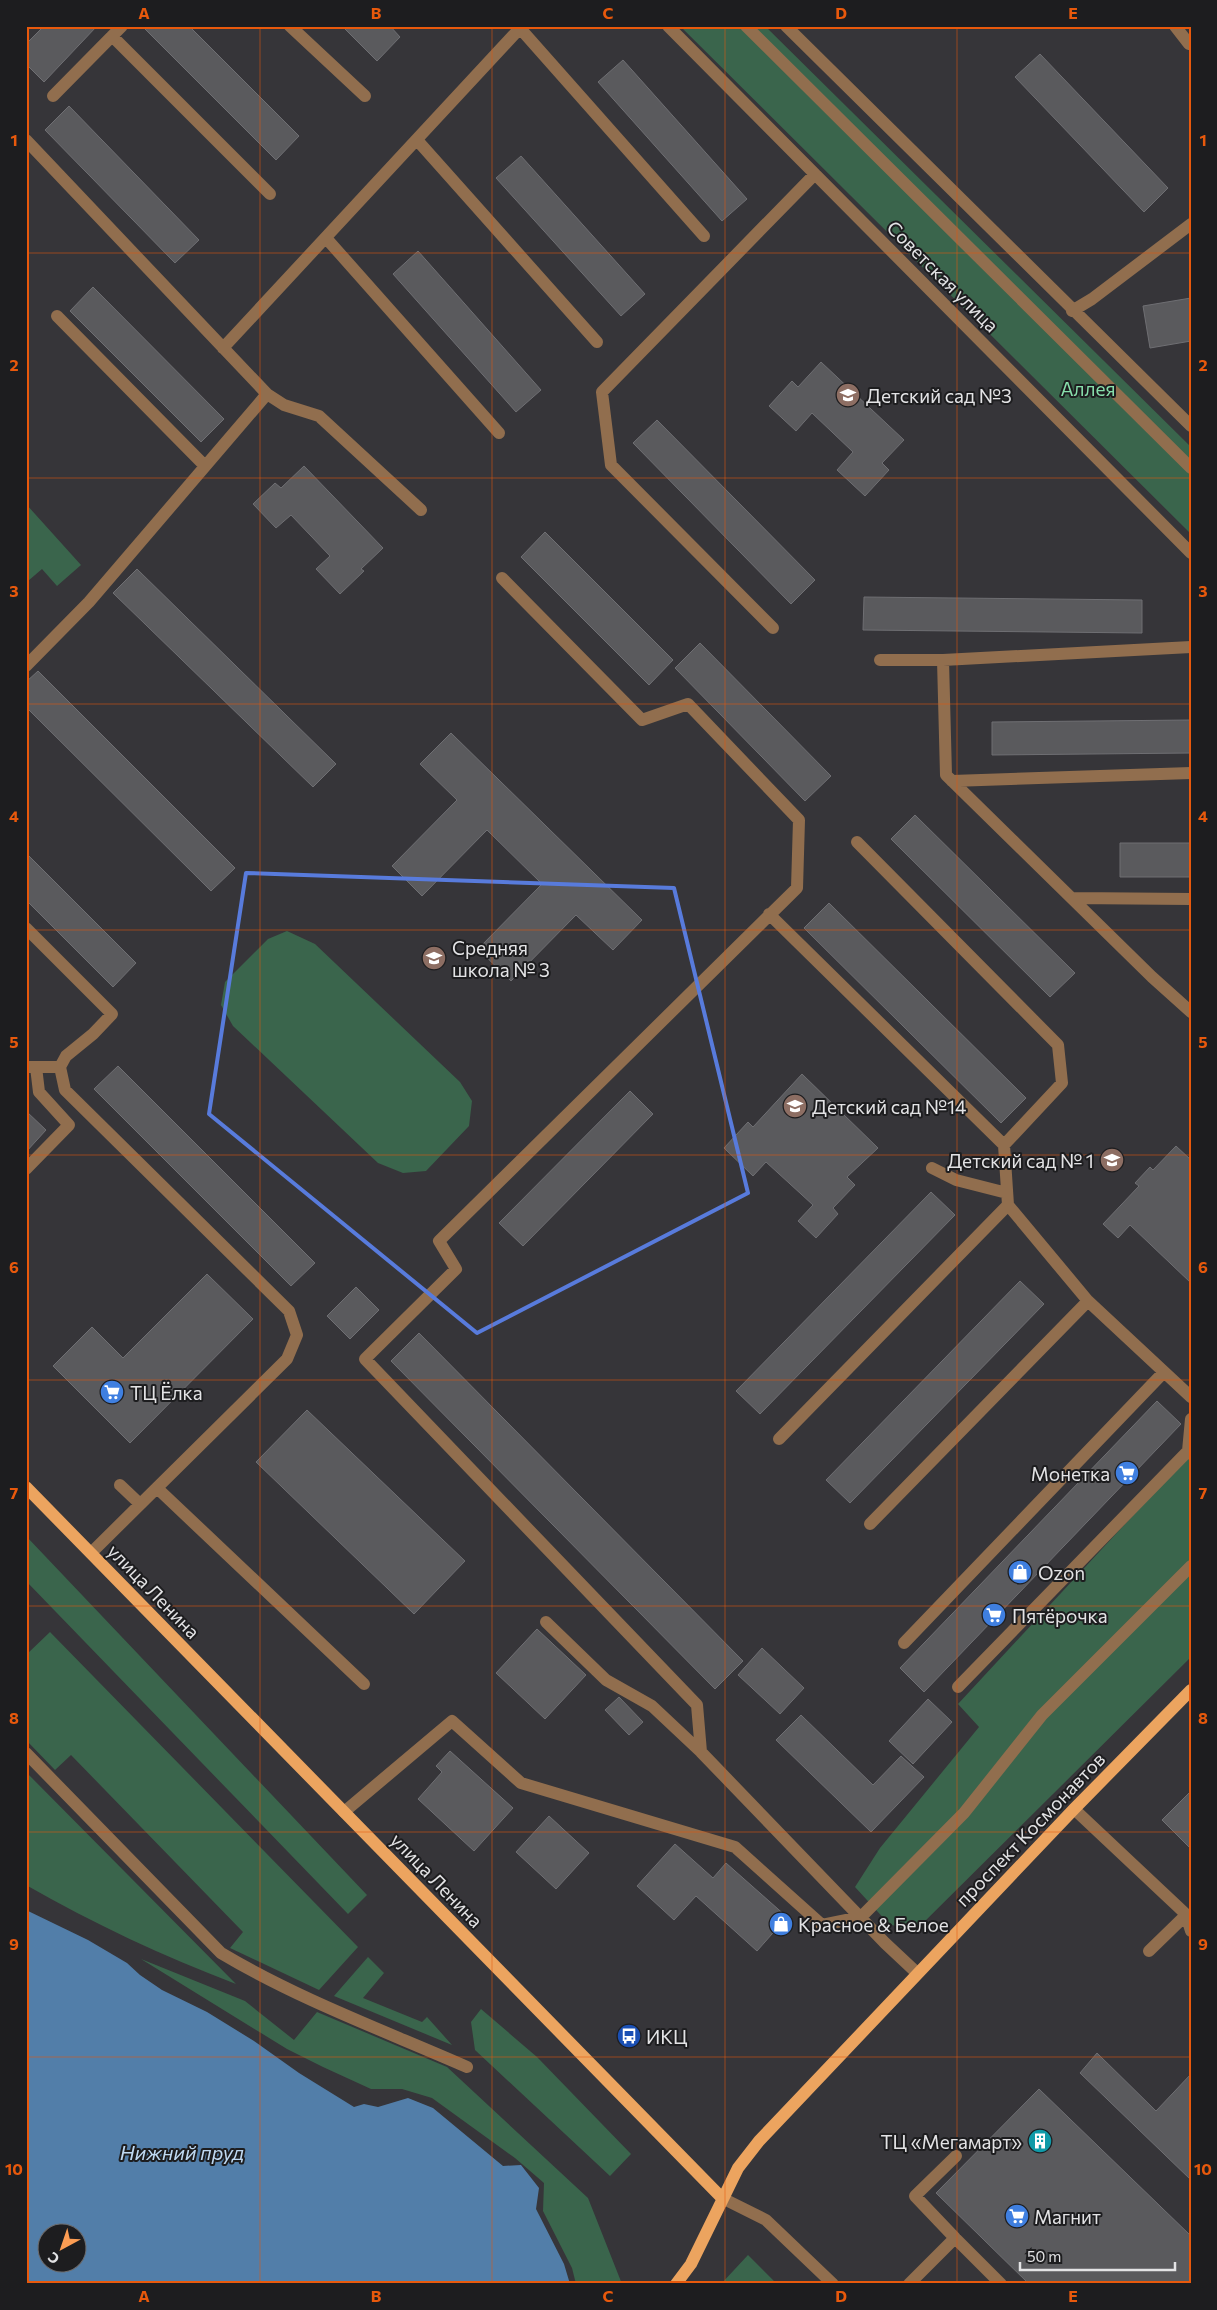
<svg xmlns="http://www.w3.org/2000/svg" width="1217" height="2310" viewBox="0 0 1217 2310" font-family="Commissioner,sans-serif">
	<rect width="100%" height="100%" fill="#363539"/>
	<path fill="#3a654c" d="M680 26H765L1191 447V534Z
		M26 504 81 565 57 586 42 569 28 581 26 579Z
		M287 931 315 944 460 1082 472 1101 469 1126 426 1171 403 1173 378 1163 233 1026 221 1005 225 982 268 939Z
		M1191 1453V1657L914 1932 889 1924 855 1887 880 1848 979 1727 958 1704Z
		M26 1536 367 1895 348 1914 26 1581Z
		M50 1632 358 1947 319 1990 230 1948 243 1932 71 1755 55 1770 26 1740V1655Z
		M26 1772 236 1984C163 1956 94 1924 26 1885Z
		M368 1957 384 1973 363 1998 422 2022 427 2017 452 2045 334 1996Z
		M141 1959 245 2001 294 2040 317 2012 447 2067 588 2198 622 2284H576L572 2268 543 2211 544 2183 515 2158 432 2098 402 2089H371L323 2067 287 2049Z
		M481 2009 537 2057 631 2154 610 2176 475 2050 471 2022Z
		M748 2255 777 2284H721Z"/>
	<path fill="#527ea9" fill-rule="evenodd" d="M26 1910 88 1940 127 1963 140 1975 162 1990 207 2012 254 2041 299 2073 354 2107 364 2104 378 2107 408 2098 433 2108 503 2166 521 2165 539 2188 536 2209 564 2264 570 2284H26ZM48 2232H78V2262H48Z"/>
	<path fill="#5a5a5d" stroke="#6f6f73" d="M44 26H97L44 82 26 64V44Z
		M142 26H189L299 136 276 160Z
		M342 26H390L400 37 377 61Z
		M1040 54 1168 188 1144 212 1015 77Z
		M623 60 747 199 722 221 598 82Z
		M69 106 199 240 175 263 45 130Z
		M521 156 645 294 621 316 496 178Z
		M418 251 541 390 516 412 393 274Z
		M93 287 224 419 201 442 70 311Z
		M1191 298V341L1150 348 1143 306Z
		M821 362 904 440 882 463 889 470 865 496 837 470 853 452 812 413 796 431 769 406 792 381 798 387Z
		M657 420 815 580 791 604 633 443Z
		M304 466 383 548 361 569 364 571 340 594 316 569 330 556 291 515 276 528 253 504 275 483 281 488Z
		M545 532 673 660 649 685 521 557Z
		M137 569 336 764 313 787 113 593Z
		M864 597 1142 600V633L863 630Z
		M700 643 831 776 805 801 675 668Z
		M38 671 235 868 211 891 26 707V682Z
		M1191 720V753L992 755V722Z
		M451 733 642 920 613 950 576 915 511 981 478 949 542 884 487 830 422 896 392 866 457 800 420 764Z
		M915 815 1075 973 1050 997 891 839Z
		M1120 843H1191V877H1120Z
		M26 853 136 963 113 987 26 900Z
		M829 903 1026 1098 1001 1123 804 928Z
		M118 1066 315 1263 291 1286 94 1089Z
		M802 1074 878 1148 847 1177 855 1185 833 1208 838 1214 816 1238 798 1221 813 1205 766 1162 753 1176 724 1148 748 1122 753 1127Z
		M630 1091 653 1114 523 1246 499 1223Z
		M26 1111 46 1130 26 1152Z
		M1176 1146 1191 1160V1283L1130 1225 1118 1238 1103 1224 1139 1186 1135 1183 1150 1167 1153 1170Z
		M931 1192 955 1215 760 1414 736 1391Z
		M207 1274 253 1319 130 1443 53 1366 92 1327 123 1358Z
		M1020 1281 1044 1304 850 1503 826 1480Z
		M356 1287 379 1310 350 1339 327 1316Z
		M419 1333 743 1661 715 1689 391 1361Z
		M1157 1401 1181 1424 924 1692 900 1668Z
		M307 1410 465 1561 414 1614 256 1462Z
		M537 1629 586 1675 545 1719 496 1673Z
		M762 1648 804 1688 780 1714 738 1675Z
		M619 1697 643 1722 629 1735 605 1710Z
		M928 1699 952 1722 913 1764 889 1741Z
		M801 1715 873 1785 901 1756 924 1777 871 1832 776 1740Z
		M450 1751 513 1808 474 1851 418 1799 442 1772 436 1766Z
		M1191 1791V1849L1162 1820Z
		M549 1816 589 1853 556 1889 516 1852Z
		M675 1844 713 1878 726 1863 787 1917 757 1951 696 1896 674 1920 637 1886Z
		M1097 2053 1156 2111 1191 2074V2180L1080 2073Z
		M1039 2089 1191 2236V2284H1029L936 2193Z"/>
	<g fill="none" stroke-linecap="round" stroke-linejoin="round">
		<path stroke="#916e4e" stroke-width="12" d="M290 26 365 96
			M518 26 704 236
			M668 26 1191 553
			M746 26 1191 468
			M786 26 1191 426
			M1175 26 1189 44
			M112 36 270 194
			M53 96 122 26
			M26 140 267 394 89 602 26 666
			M417 140 597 342
			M326 238 499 433
			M1072 311 1092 299 1191 224
			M57 316 205 466
			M223 348 522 26
			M267 394 284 405 319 416 421 510
			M502 578 642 720 688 704 799 820 797 888 439 1241 456 1269 365 1359 697 1705 701 1752 885 1943 917 1973
			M773 628 611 465 602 392 815 174
			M880 660H943L1191 647
			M943 660 946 775 1152 977 1191 1012
			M952 781 1191 773
			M857 842 1058 1045 1062 1083 1004 1145
			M1072 898 1191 899
			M769 914 1004 1145 1008 1205 1088 1301 1191 1397
			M26 928 112 1014 93 1034 66 1056 60 1067 65 1090 289 1311 297 1335 287 1359 91 1553
			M26 1067H60
			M932 1168 956 1180 1007 1193
			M26 1169 69 1125 39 1092 36 1067
			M1191 1419 1188 1451 1191 1454
			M779 1439 1008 1205
			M120 1485 140 1504
			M157 1488 364 1684
			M870 1524 1088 1301
			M546 1622 606 1680 652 1706 701 1752
			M904 1643 1164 1372
			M958 1687 1188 1451
			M26 1753 221 1953C298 1999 385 2031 467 2067
			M1074 1809 1191 1919
			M344 1812 452 1721 521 1783 735 1847 822 1925 861 1917 964 1813 1042 1715 1191 1566
			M1149 1951 1186 1915 1191 1931
			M722 2198 766 2220 833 2284
			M955 2238 915 2196 956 2156
			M909 2284 955 2238 1001 2284"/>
		<path stroke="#eca45f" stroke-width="12" d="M26 1487 722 2198
			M676 2284 691 2264 738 2168 759 2141 1074 1809 1191 1690"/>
	</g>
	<path fill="none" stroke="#587bdc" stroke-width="4" stroke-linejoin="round" d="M246 873 674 888 748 1193 477 1333 209 1114Z"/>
	<path fill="none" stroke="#e8590c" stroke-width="1" stroke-opacity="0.55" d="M260 26V2284M492 26V2284M725 26V2284M957 26V2284M26 253H1191M26 478H1191M26 704H1191M26 930H1191M26 1155H1191M26 1380H1191M26 1606H1191M26 1832H1191M26 2057H1191"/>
	<defs>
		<g id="school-disc" transform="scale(1.25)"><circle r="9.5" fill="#8d6e63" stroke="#1d1d1f"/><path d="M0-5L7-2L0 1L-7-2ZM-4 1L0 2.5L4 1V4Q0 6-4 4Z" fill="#fff"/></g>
		<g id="supermarket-disc" transform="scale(1.25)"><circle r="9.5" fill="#3f7fe0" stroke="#1d1d1f"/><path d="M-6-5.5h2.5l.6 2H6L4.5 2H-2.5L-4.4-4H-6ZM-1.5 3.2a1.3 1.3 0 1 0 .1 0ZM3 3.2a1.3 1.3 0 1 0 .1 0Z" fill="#fff"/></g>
		<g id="shop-disc" transform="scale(1.25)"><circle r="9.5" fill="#3f7fe0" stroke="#1d1d1f"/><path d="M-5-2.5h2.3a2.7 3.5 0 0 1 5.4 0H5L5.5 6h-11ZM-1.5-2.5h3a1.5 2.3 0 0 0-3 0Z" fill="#fff"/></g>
		<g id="bus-disc" transform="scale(1.25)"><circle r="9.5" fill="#1a4fb4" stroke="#1d1d1f"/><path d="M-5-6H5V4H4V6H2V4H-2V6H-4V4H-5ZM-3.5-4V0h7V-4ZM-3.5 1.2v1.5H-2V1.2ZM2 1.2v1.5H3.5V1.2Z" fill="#fff"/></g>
		<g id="building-disc" transform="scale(1.25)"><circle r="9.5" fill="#0f9aa8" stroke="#1d1d1f"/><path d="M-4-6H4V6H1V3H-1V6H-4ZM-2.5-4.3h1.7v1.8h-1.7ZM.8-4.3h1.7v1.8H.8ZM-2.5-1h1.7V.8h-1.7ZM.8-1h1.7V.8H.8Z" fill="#fff"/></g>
	</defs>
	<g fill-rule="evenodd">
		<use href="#school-disc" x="848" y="395"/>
		<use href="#school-disc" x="434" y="958"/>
		<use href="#school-disc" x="795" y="1106"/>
		<use href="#school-disc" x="1112" y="1160"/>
		<use href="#supermarket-disc" x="112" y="1392"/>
		<use href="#supermarket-disc" x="1127" y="1473"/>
		<use href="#shop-disc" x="1020" y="1572"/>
		<use href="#supermarket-disc" x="994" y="1615"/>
		<use href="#shop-disc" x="781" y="1924"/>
		<use href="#bus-disc" x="629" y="2036"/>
		<use href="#building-disc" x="1040" y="2141"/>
		<use href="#supermarket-disc" x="1017" y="2216"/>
	</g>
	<g text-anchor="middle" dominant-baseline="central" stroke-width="4" stroke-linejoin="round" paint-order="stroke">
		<g font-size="19" fill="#e3e3e5" stroke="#1d1d1f">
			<text transform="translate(943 276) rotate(45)">Советская улица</text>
			<text transform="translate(154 1591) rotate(46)">улица Ленина</text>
			<text transform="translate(1030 1829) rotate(-46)">проспект Космонавтов</text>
			<text transform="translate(437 1880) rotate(46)">улица Ленина</text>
		</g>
		<g font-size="19" fill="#88dfac" stroke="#1d1d1f">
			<text x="1088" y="388">Аллея</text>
		</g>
		<g font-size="19" fill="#e3e3e5" stroke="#1d1d1f" text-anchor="start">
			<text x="866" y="395">Детский сад №3</text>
			<text x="452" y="947">Средняя<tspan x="452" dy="22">школа № 3</tspan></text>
			<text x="812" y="1106">Детский сад №14</text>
			<text x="1094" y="1160" text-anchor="end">Детский сад № 1</text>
			<text x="130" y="1392">ТЦ Ёлка</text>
			<text x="1110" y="1473" text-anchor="end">Монетка</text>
			<text x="1038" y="1572">Ozon</text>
			<text x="1012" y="1615">Пятёрочка</text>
			<text x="798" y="1924">Красное &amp; Белое</text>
			<text x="646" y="2036">ИКЦ</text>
			<text x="1022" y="2141" text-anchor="end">ТЦ «Мегамарт»</text>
			<text x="1034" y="2216">Магнит</text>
		</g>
		<g font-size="20" font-style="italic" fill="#bfd9f2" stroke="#1d1d1f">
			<text x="182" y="2152">Нижний пруд</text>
		</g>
	</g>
	<rect width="1217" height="2310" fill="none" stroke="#1d1d1f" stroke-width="55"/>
	<g transform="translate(62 2248) rotate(220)"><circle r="24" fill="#1d1d1f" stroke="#6c6c6e"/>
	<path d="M0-4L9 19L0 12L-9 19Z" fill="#fc9d53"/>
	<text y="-8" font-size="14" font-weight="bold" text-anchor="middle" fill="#e3e3e5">С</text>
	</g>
	<path d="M1020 2262v8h155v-8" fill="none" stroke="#e3e3e5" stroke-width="2.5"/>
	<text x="1027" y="2262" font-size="15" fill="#e3e3e5" stroke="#1d1d1f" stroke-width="4" paint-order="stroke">50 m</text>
	<rect x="28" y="28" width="1162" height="2254" fill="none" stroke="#e8590c" stroke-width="2"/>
	<g font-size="16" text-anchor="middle" font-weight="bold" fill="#e8590c">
		<text x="144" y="19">A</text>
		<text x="376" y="19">B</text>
		<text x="608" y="19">C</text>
		<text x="841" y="19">D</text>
		<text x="1073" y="19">E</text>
		<text x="14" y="146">1</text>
		<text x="1203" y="146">1</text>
		<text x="14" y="371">2</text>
		<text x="1203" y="371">2</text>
		<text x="14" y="597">3</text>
		<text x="1203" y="597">3</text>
		<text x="14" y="822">4</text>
		<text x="1203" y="822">4</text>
		<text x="14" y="1048">5</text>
		<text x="1203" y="1048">5</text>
		<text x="14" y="1273">6</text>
		<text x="1203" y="1273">6</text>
		<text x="14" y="1499">7</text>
		<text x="1203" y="1499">7</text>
		<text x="14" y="1724">8</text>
		<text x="1203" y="1724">8</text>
		<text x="14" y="1950">9</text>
		<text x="1203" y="1950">9</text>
		<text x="14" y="2175">10</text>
		<text x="1203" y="2175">10</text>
		<text x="144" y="2302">A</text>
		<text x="376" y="2302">B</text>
		<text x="608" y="2302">C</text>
		<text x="841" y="2302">D</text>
		<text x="1073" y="2302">E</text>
	</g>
</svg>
